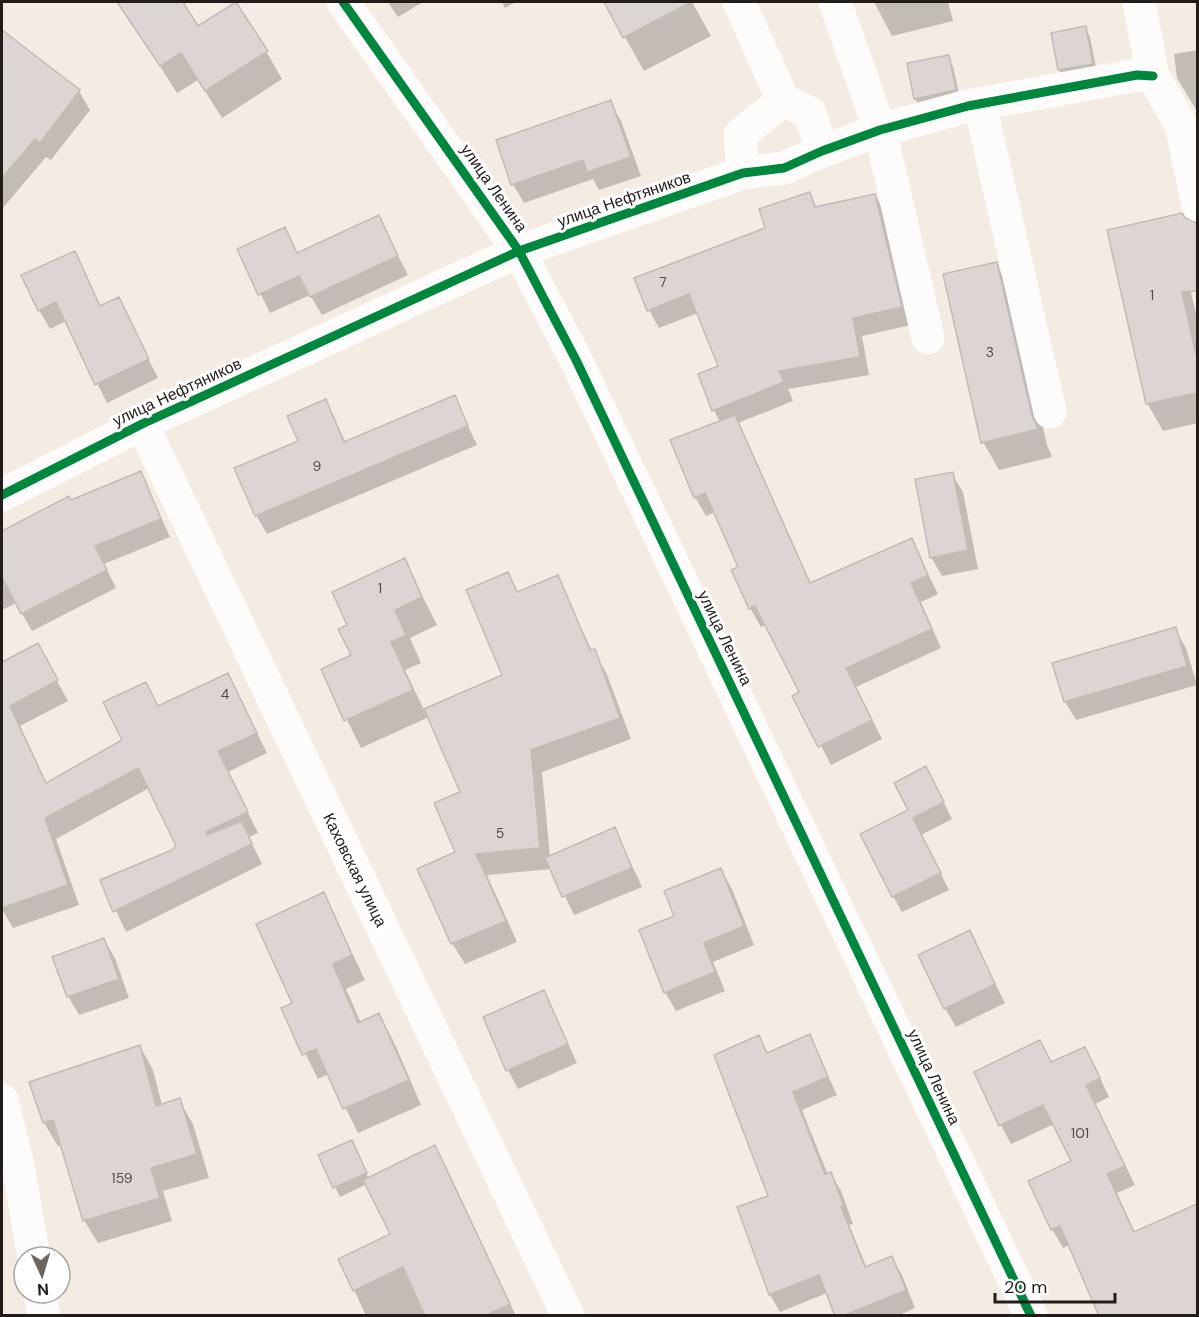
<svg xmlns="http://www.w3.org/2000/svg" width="1199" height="1317" viewBox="0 0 1199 1317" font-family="'DM Sans',sans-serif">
	<rect width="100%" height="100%" fill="#f4ebe3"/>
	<path fill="#0003" d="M135 2H181L198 28 266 51 282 79 222 118 198 80 177 93 124 9Z
		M388 2H423L398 17Z
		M502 2H516L505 8Z
		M605 2H692L711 36 644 71Z
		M874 2H948L953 21 892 36Z
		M1085 28 1090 37 1097 73 1065 79 1059 70 1053 34Z
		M2 32 79 91 90 110 51 160 46 157 2 209Z
		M1198 50V113L1177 78 1174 54Z
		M948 57 953 66 960 99 921 108 915 99 909 65Z
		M610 102 621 121 641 176 599 190 593 179 524 203 513 184Z
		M809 194 817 208 875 195 885 213 911 325 862 336 869 375 788 389 793 401 738 423 811 584 911 540 938 594 921 602 941 648 856 687 882 739 831 765 795 696 801 693 766 625 761 627 750 608 740 568 715 512 706 516 695 497 720 422 714 410 720 367 698 313 659 328 649 310 767 229Z
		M378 217 408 275 322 315 310 295 270 313 239 250 284 229 298 254Z
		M1180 246 1198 322V423L1163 431 1147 403Z
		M74 253 101 307 118 299 158 378 107 403 66 321 50 329 39 310Z
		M996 264 1012 291 1047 445 1052 457 999 470 983 442Z
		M454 397 477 445 267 534 256 515 325 401 346 443Z
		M141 473 170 537 104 564 116 588 32 631 16 603 2 610V547L35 530 71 502Z
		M952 474 963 492 978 569 942 576 931 557Z
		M404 560 437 625 410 638 421 663 405 670 424 710 504 676 508 574 519 593 557 577 592 651 606 672 631 739 542 772 550 857 615 829 642 887 574 915 552 869 487 875 517 942 465 964 452 943 462 792 429 717 361 748 322 670 353 656 349 626Z
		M1175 629 1186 648 1197 685 1076 720 1065 702Z
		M37 645 68 701 20 726 47 784 124 741 159 707 228 675 267 753 228 772 258 833 249 837 262 864 126 932 102 881 173 851 177 846 149 788 56 839 79 905 13 928 2 909V845L9 842 2 825V663Z
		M935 785 952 819 921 835 949 890 902 912 893 896 910 811Z
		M721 870 732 889 754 945 713 962 725 991 676 1011 665 992 675 917Z
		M324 894 365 980 346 989 361 1023 379 1015 393 1040 421 1105 358 1133 329 1074 318 1079 283 1009 294 1004Z
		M969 932 1005 1003 956 1027 945 1008Z
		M104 940 115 958 129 998 79 1015 68 996Z
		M544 992 577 1063 518 1089 508 1070Z
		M810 1036 837 1095 802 1110 828 1175 831 1174 841 1191 853 1224 849 1225 867 1268 892 1258 902 1275 915 1308 897 1316H837L827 1293 780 1312 770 1295 739 1208 770 1197 758 1037 768 1054Z
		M1040 1042 1052 1063 1084 1048 1095 1067 1109 1097 1095 1104 1135 1185 1117 1193 1135 1233 1198 1206V1316H1100L1069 1245 1063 1248 1052 1229 1073 1162 1054 1124 1011 1144 1001 1125Z
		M140 1046 153 1070 162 1105 179 1100 193 1124 209 1178 163 1191 172 1221 98 1243 84 1220 62 1145 58 1146 44 1123 31 1083Z
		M434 1147 445 1165 516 1316H366L340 1259 392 1234 367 1184 340 1197 320 1156 356 1151 369 1179Z"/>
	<path fill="#dcd5d4" stroke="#c2bbba" stroke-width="1.5" d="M117 2H183L198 26 236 2 268 51 205 91 181 53 160 66Z
		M604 2H691L623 38Z
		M1086 26 1093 64 1058 70 1051 33Z
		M2 30 80 90 40 143 35 139 2 178Z
		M949 55 956 90 914 99 907 63Z
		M611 100 631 157 587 172 583 160 511 185 496 140Z
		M810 192 815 207 875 194 902 307 853 318 860 357 779 371 784 382 712 411 698 374 718 366 689 294 647 311 634 278 765 228 759 209Z
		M1182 213 1185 218 1197 223V291L1182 292 1197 359V393L1146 404 1107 230Z
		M379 215 398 256 310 297 299 276 258 295 237 249 285 227 297 253Z
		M75 251 100 306 119 297 149 359 95 385 56 302 38 311 21 275Z
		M997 262 1032 416 1038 429 981 443 943 274Z
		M455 395 468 426 255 516 234 468 298 441 287 416 326 399 344 442Z
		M735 415 810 583 912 538 928 575 911 583 932 629 846 668 872 720 818 747 792 696 799 692 755 606 749 609 731 570 738 567 705 493 694 498 670 440Z
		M141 471 161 519 95 546 107 570 21 614 2 577V531L69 496 71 500Z
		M953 472 968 550 930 558 915 479Z
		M405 558 422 597 395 610 406 635 391 642 413 690 344 721 321 669 351 655 338 629 347 625 332 592Z
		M508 572 517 592 558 575 590 650 595 649 620 718 531 750 540 848 476 854 506 921 451 944 417 869 455 852 434 803 460 792 424 709 502 675 466 590Z
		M1176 627 1187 666 1064 702 1052 663Z
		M38 643 58 680 10 706 46 783 122 740 103 702 146 682 158 706 228 673 257 733 218 751 248 812 206 832 207 835 242 821 252 844 113 912 100 880 172 850 176 846 138 768 45 818 68 885 2 908V662Z
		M926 766 944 802 913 818 941 873 892 897 860 834 908 810 894 783Z
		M615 827 632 868 562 897 545 858Z
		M721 868 744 926 704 943 715 972 664 993 639 930 674 916 664 891Z
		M324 892 352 955 333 964 358 1023 379 1013 409 1080 343 1109 316 1049 302 1055 281 1008 292 1003 256 924Z
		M970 930 995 984 944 1009 918 955Z
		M104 938 119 979 67 997 52 957Z
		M544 990 568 1044 506 1071 483 1017Z
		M810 1034 828 1077 793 1092 825 1174 831 1172 844 1206 841 1207 865 1267 892 1256 906 1290 843 1316H835L819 1275 769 1295 737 1207 768 1196 714 1055 759 1035 767 1053Z
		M1040 1040 1051 1062 1085 1047 1100 1078 1086 1085 1125 1166 1107 1174 1134 1232 1197 1204V1316H1099L1060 1226 1051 1230 1028 1181 1071 1161 1043 1105 999 1126 974 1072Z
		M140 1045 156 1106 180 1098 197 1154 151 1168 160 1198 83 1221 53 1120 43 1123 29 1082Z
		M352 1140 367 1173 333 1188 318 1155Z
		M435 1145 510 1304 485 1316H425L403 1267 353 1291 338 1259 390 1234 363 1180Z"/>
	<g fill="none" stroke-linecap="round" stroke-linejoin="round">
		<path stroke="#fdfcfb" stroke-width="33" d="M343 2 519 251 576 360 1031 1316
			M739 2 783 100 810 113 822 151
			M835 2 880 130 928 338
			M1139 2 1153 76 1181 125 1198 205
			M980 104 1050 412
			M743 173 740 135 783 100
			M142 424 568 1316
			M2 495 142 424 519 251 743 173 784 168 822 151 880 130 968 106 1137 75 1153 76
			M2 1100 18 1165 34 1257
			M40 1293 44 1316"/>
		<g stroke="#fff" stroke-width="13">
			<path id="cycleway" d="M343 2 519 251 576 360 1031 1316
				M2 495 142 424 519 251 743 173 784 168 822 151 880 130 968 106 1137 75 1153 76"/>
		</g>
		<use href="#cycleway" stroke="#00873e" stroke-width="9"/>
	</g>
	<g text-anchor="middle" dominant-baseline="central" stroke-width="6" stroke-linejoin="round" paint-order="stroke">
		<g font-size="14" fill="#514b48">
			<text x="663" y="282">7</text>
			<text x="1152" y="295">1</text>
			<text x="990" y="352">3</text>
			<text x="317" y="466">9</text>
			<text x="380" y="588">1</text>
			<text x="225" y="694">4</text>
			<text x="500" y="833">5</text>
			<text x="1080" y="1133">101</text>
			<text x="122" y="1178">159</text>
		</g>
		<g font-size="16" fill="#231d19" stroke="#fff">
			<text transform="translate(494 188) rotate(55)">улица Ленина</text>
			<text transform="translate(624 199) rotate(-19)">улица Нефтяников</text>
			<text transform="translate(177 392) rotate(-25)">улица Нефтяников</text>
			<text transform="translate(725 638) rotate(64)">улица Ленина</text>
			<text transform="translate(355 870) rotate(64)">Каховская улица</text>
			<text transform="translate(934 1077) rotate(65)">улица Ленина</text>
		</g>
	</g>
	<rect width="1199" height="1317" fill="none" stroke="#231d19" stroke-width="6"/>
	<g transform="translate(42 1275) rotate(176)"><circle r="28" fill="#ffffff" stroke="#a7a5a3" stroke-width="1.5"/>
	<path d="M0-4.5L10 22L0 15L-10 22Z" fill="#6c6560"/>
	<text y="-9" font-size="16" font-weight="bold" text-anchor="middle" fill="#231d19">N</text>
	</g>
	<path d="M995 1293v9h120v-9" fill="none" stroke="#231d19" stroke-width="3"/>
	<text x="1004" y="1293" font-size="18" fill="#231d19" stroke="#ffffff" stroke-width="4.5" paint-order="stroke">20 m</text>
</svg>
